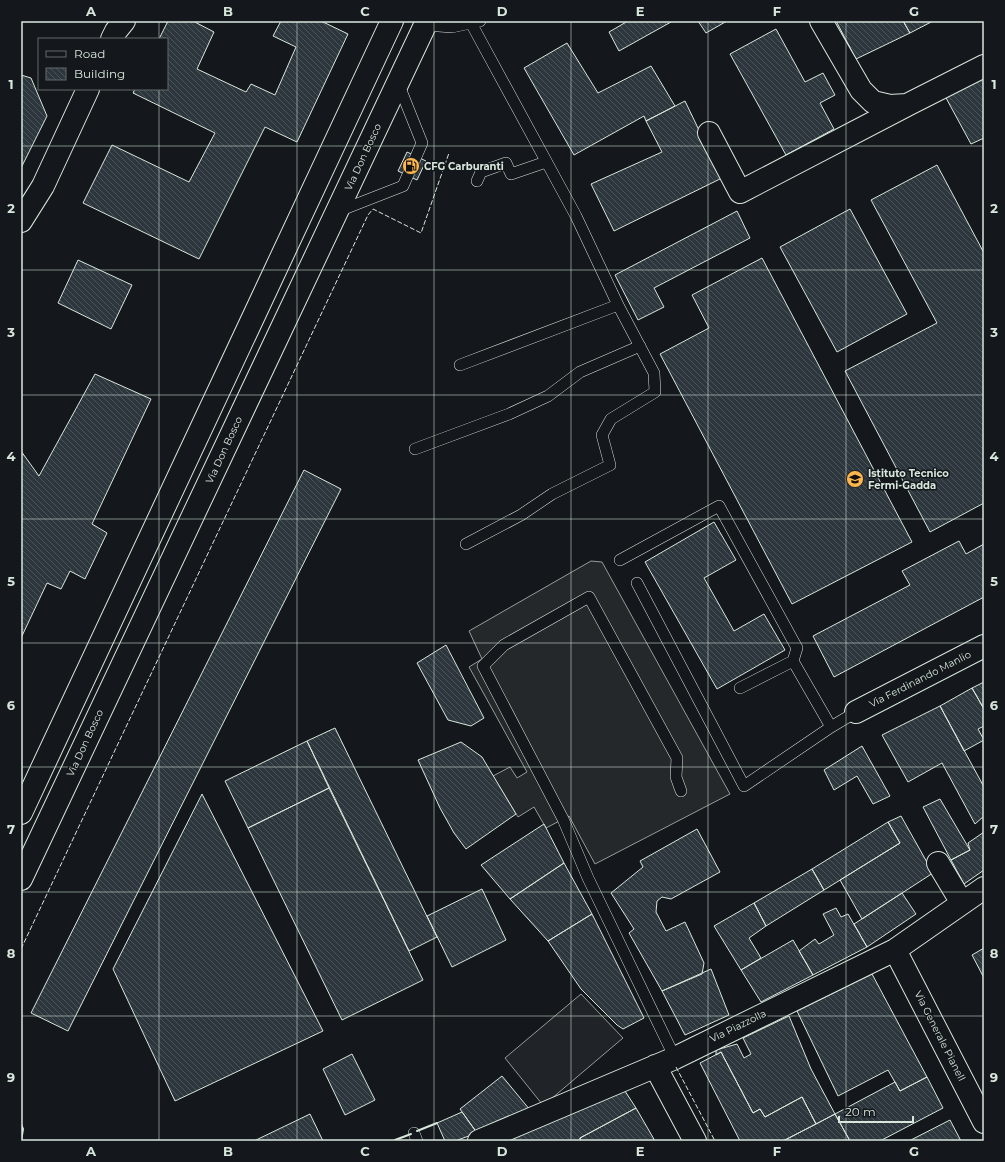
<svg xmlns="http://www.w3.org/2000/svg" width="1005" height="1162" viewBox="0 0 1005 1162" font-family="Montserrat,sans-serif">
	<defs>
		<pattern id="building-back-hatch" width="6" height="6" patternUnits="userSpaceOnUse"><rect width="6" height="6" fill="#2c363c"/><path d="M-1 5l2 2M0 0l6 6M5-1l2 2" fill="none" stroke="#4a5358"/></pattern>
	</defs>
	<rect width="100%" height="100%" fill="#14181c"/>
	<path fill="#202428" stroke="#939e99" d="M581 994 623 1038 551 1099 542 1104 505 1058Z"/>
	<path fill="#24282b" stroke="#939e99" d="M591 561 602 562 730 794 595 864 569 816 546 828 534 807 518 817 493 776 510 767 517 778 527 772 469 667 482 659 469 631Z"/>
	<path fill="url(#building-back-hatch)" stroke="#d8e6dc" d="M168 21H193L214 32 197 69 246 92 251 84 275 95 296 47 273 36 281 21H321L348 34 297 142 265 127 199 259 83 203 112 145 189 182 215 133 133 93 135 89H167V39H159Z
		M628 21H670L671 22 619 51 609 32Z
		M698 21H727L706 33Z
		M836 21H903L910 33 856 59Z
		M903 21H933L910 33Z
		M776 29 805 82 823 73 835 95 820 103 834 129 786 155 730 54Z
		M567 43 598 93 651 66 675 106 646 121 644 116 574 155 524 68Z
		M21 75 31 78 47 116 21 168Z
		M984 75V138L971 144 945 96Z
		M685 101 722 178 614 231 591 184 662 152 646 121Z
		M407 152 426 161 417 180 398 171Z
		M937 165 984 253V503L930 532 845 371 937 323 871 200Z
		M850 209 907 314 837 352 780 247Z
		M737 211 750 238 654 288 664 307 638 320 615 275Z
		M762 258 912 542 792 604 660 354 709 328 692 295Z
		M78 260 132 285 111 329 58 303Z
		M95 374 151 399 92 524 107 533 85 579 70 571 61 589 47 583 21 638V451L39 476Z
		M304 470 341 489 68 1031 31 1013Z
		M714 522 736 560 704 578 734 631 764 614 785 650 717 689 645 562Z
		M959 541 966 554 984 544V597L834 677 813 636 910 585 902 571Z
		M446 645 484 718 471 726 448 720 417 663Z
		M984 682V709L972 688Z
		M972 688 984 709V726L978 729 984 740 964 751 940 706Z
		M940 706 984 787V816L975 824 942 763 908 782 882 735Z
		M335 728 437 937 409 951 307 741Z
		M307 741 329 788 248 828 225 781Z
		M461 742 482 757 516 814 466 849 454 833 440 808 418 760Z
		M862 746 890 796 873 804 857 776 834 790 824 770Z
		M329 788 423 980 342 1020 248 828Z
		M202 794 323 1031 175 1101 113 969Z
		M940 799 970 850 951 860 923 807Z
		M901 816 933 873 862 919 840 880 900 843 888 822Z
		M888 822 900 843 824 890 812 869Z
		M544 824 564 863 510 899 481 865Z
		M697 829 720 872 671 899 662 897 657 901 656 912 666 931 685 922 704 963 702 974 662 991 629 933 634 929 611 893 643 867 640 861Z
		M984 832V870L964 884 951 860 970 850 968 843Z
		M564 863 592 914 548 941 510 899Z
		M812 869 824 890 766 926 754 903Z
		M482 889 506 940 452 967 427 916Z
		M902 893 916 914 867 947 854 924Z
		M754 903 766 926 749 938 761 958 741 970 714 926Z
		M836 908 841 917 848 914 867 947 813 975 799 951 815 939 819 944 834 935 823 914Z
		M592 914 644 1018 623 1029 617 1025 581 989 548 941Z
		M793 940 813 975 761 1002 741 970Z
		M984 948V978L972 955Z
		M711 969 729 1015 685 1035 662 991Z
		M872 974 927 1077 900 1091 888 1070 838 1096 797 1011Z
		M789 1016 811 1069 835 1114 816 1124 802 1097 765 1117 760 1109 753 1113 721 1052 716 1055V1050L737 1044 744 1058 751 1054 743 1038Z
		M721 1052 753 1113 760 1109 765 1117 802 1097 816 1124 783 1141H740L700 1063Z
		M352 1054 375 1100 345 1115 323 1069Z
		M502 1076 530 1110 477 1133 460 1109Z
		M927 1077 943 1108 880 1141H850L835 1114 895 1082 900 1091Z
		M623 1088 636 1108 580 1138V1141H497Z
		M636 1108 655 1141H581L580 1138Z
		M462 1112 477 1133 455 1141H445L437 1123Z
		M310 1114 323 1141H254Z
		M835 1114 850 1141H783L816 1124Z
		M950 1120 961 1141H909Z"/>
	<g fill="none" stroke-linecap="round" stroke-linejoin="round">
		<g stroke="#d8e6dc" stroke-width="12">
			<path id="lane" d="M425 25 452 27 480 21
				M477 181 481 172 506 163 511 174 546 162
				M339 211 403 186 422 143 398 83
				M460 365 618 305
				M415 449 509 414 548 396 580 372 640 346
				M466 544 521 515 552 494 610 465 602 435 611 419 655 392 654 373 618 305 576 216 471 23
				M620 560 719 506 797 648 793 661 831 727 856 712
				M637 583 744 786 831 727
				M740 688 793 661
				M675 1058 588 878 563 819 483 666 504 645 589 597 677 758 676 777 681 791
				M414 1133 417 1141"/>
		</g>
		<g stroke="#d8e6dc" stroke-width="24">
			<path id="street" d="M821 21 861 90 873 102 890 106 907 105 984 66
				M112 39 116 31 124 21
				M709 133 740 192 907 105
				M21 221 43 186 88 89
				M856 712 984 646
				M938 863 962 903
				M895 950 984 1122
				M655 1066 695 1141
				M479 1141 675 1058 895 950 984 888"/>
		</g>
		<g stroke="#d8e6dc" stroke-width="24">
			<path id="primary" d="M21 813 392 21
				M21 879 427 21"/>
		</g>
		<use href="#lane" stroke="#14181c" stroke-width="11"/>
		<use href="#street" stroke="#14181c" stroke-width="22"/>
		<use href="#primary" stroke="#14181c" stroke-width="22"/>
		<path stroke="#d8e6dc" stroke-width="1" stroke-dasharray="5 2" stroke-linecap="butt" d="M21 949 368 215 373 209 421 233 449 153
			M676 1067 715 1141"/>
		<path stroke="#d8e6dc" stroke-width="2" d="M21 1124 23 1129 21 1141
			M417 1131 437 1123
			M395 1140 411 1134"/>
	</g>
	<path fill="none" stroke="#d8e6dc" stroke-width="1" stroke-opacity="0.55" d="M159 21V39M297 21V1141M434 21V1141M571 21V1141M708 21V1141M846 21V1141M159 89V1141M21 146H984M21 270H984M21 395H984M21 519H984M21 643H984M21 767H984M21 892H984M21 1016H984"/>
	<defs>
		<g id="fuel-disc" transform="scale(0.9)"><circle r="9.5" fill="#ffb74d" stroke="#14181c"/><path d="M-5.5-6h7V0h2V4h1.3V-2.5L3-4.5l.8-.8L6-3V5H2.5V1h-1V6h-7ZM-4.2-4.7v3.2H.2V-4.7Z" fill="#111"/></g>
		<g id="school-disc" transform="scale(0.9)"><circle r="9.5" fill="#ffb74d" stroke="#14181c"/><path d="M0-5L7-2L0 1L-7-2ZM-4 1L0 2.5L4 1V4Q0 6-4 4Z" fill="#111"/></g>
	</defs>
	<g fill-rule="evenodd">
		<use href="#fuel-disc" x="411" y="166"/>
		<use href="#school-disc" x="855" y="479"/>
	</g>
	<g text-anchor="middle" dominant-baseline="central" stroke-width="3" stroke-linejoin="round" paint-order="stroke">
		<g font-size="10" fill="#d8e6dc" stroke="#14181c">
			<text transform="translate(363 157) rotate(-65)">Via Don Bosco</text>
			<text transform="translate(224 450) rotate(-65)">Via Don Bosco</text>
			<text transform="translate(920 679) rotate(-27)">Via Ferdinando Manlio</text>
			<text transform="translate(85 743) rotate(-65)">Via Don Bosco</text>
			<text transform="translate(738 1026) rotate(-26)">Via Piazzolla</text>
			<text transform="translate(940 1036) rotate(63)">Via Generale Pianell</text>
		</g>
		<g font-size="10" font-weight="bold" fill="#d8e6dc" stroke="#14181c" text-anchor="start">
			<text x="424" y="166">CFG Carburanti</text>
			<text x="868" y="473">Istituto Tecnico<tspan x="868" dy="12">Fermi-Gadda</tspan></text>
		</g>
	</g>
	<rect width="1005" height="1162" fill="none" stroke="#14181c" stroke-width="44"/>
	<rect x="38" y="38" width="130" height="52" fill="#14181c" stroke="#626a69"/>
	<rect x="46" y="51" width="20" height="6" fill="#14181c" stroke="#626a69"/>
	<text x="74" y="58" font-size="12" fill="#d8e6dc">Road</text>
	<rect x="46" y="68" width="20" height="12" fill="url(#building-back-hatch)" stroke="#626a69"/>
	<text x="74" y="78" font-size="12" fill="#d8e6dc">Building</text>
	<path d="M839 1116v6h74v-6" fill="none" stroke="#d8e6dc" stroke-width="2"/>
	<text x="845" y="1116" font-size="12" fill="#d8e6dc" stroke="#14181c" stroke-width="3" paint-order="stroke">20 m</text>
	<rect x="22" y="22" width="961" height="1118" fill="none" stroke="#d8e6dc" stroke-width="1.5"/>
	<g font-size="13" text-anchor="middle" font-weight="bold" fill="#d8e6dc">
		<text x="91" y="16">A</text>
		<text x="228" y="16">B</text>
		<text x="365" y="16">C</text>
		<text x="502" y="16">D</text>
		<text x="640" y="16">E</text>
		<text x="777" y="16">F</text>
		<text x="914" y="16">G</text>
		<text x="11" y="89">1</text>
		<text x="994" y="89">1</text>
		<text x="11" y="213">2</text>
		<text x="994" y="213">2</text>
		<text x="11" y="337">3</text>
		<text x="994" y="337">3</text>
		<text x="11" y="461">4</text>
		<text x="994" y="461">4</text>
		<text x="11" y="586">5</text>
		<text x="994" y="586">5</text>
		<text x="11" y="710">6</text>
		<text x="994" y="710">6</text>
		<text x="11" y="834">7</text>
		<text x="994" y="834">7</text>
		<text x="11" y="958">8</text>
		<text x="994" y="958">8</text>
		<text x="11" y="1082">9</text>
		<text x="994" y="1082">9</text>
		<text x="91" y="1156">A</text>
		<text x="228" y="1156">B</text>
		<text x="365" y="1156">C</text>
		<text x="502" y="1156">D</text>
		<text x="640" y="1156">E</text>
		<text x="777" y="1156">F</text>
		<text x="914" y="1156">G</text>
	</g>
</svg>
